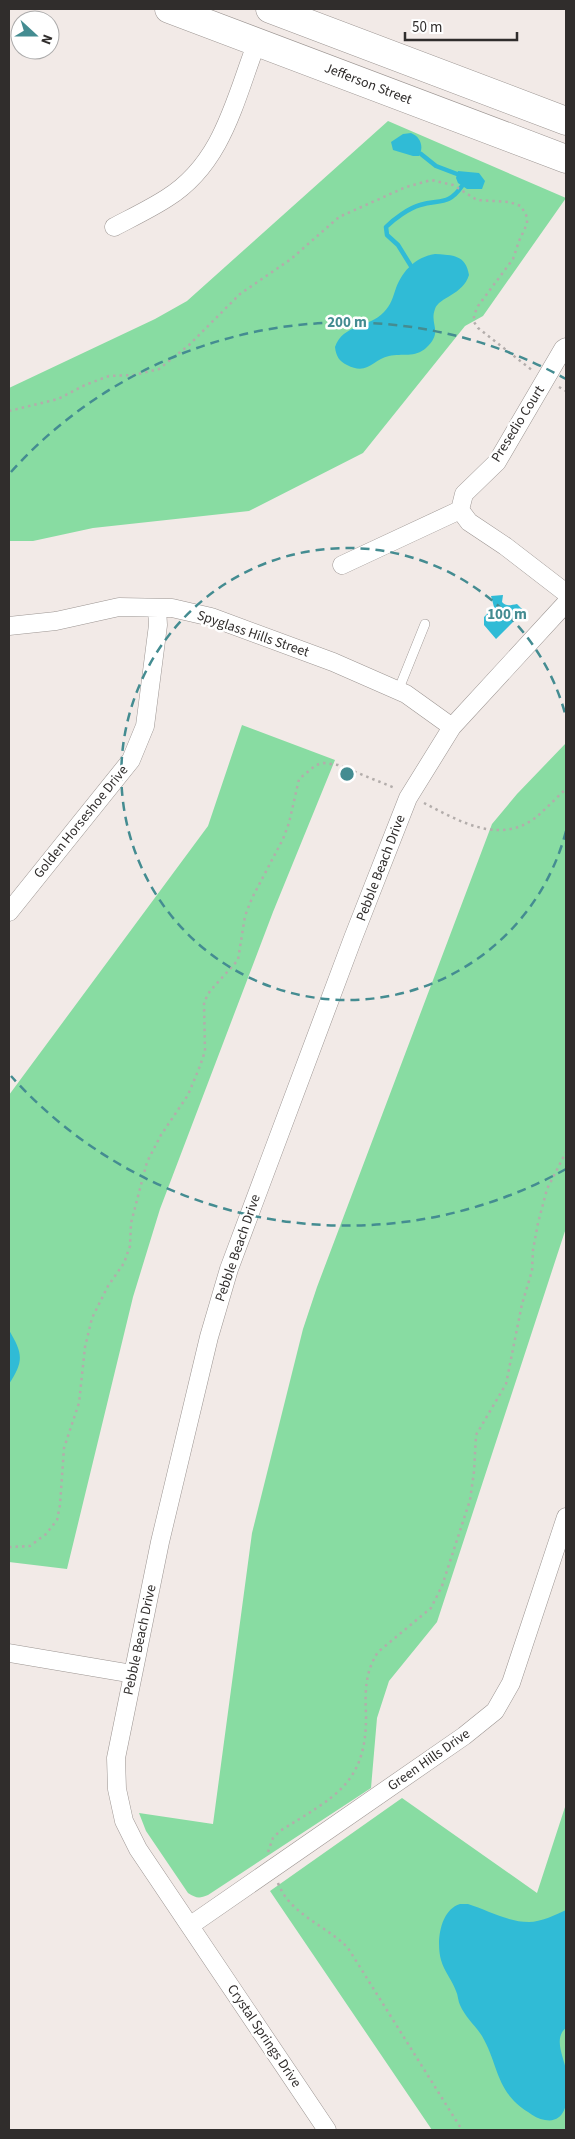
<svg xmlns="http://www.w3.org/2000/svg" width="575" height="2139" viewBox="0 0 575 2139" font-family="'Source Sans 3',sans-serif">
	<rect width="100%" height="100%" fill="#f2eae7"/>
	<path fill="#88dca2" d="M388 121 566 198 483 316 465 326 363 453 249 511 93 528 33 541H9V388L155 319 187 301Z
		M242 725 335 760 273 912 160 1209 133 1297 67 1569 9 1562V1095L208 826Z
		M566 743V1228L437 1622 389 1681 377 1718 371 1788 208 1895C199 1899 196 1898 188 1893L146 1831 139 1813 213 1824 252 1533 303 1329 317 1287 492 824 517 794Z
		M402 1798 537 1893 566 1804V2130H432L270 1891Z"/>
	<path fill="#30bbd6" d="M411 133C421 137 424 147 419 156H413L393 150 391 142 403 134Z
		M458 171 479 173 485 181 482 189H467L458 183 456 178Z
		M435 254C453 255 466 255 469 275 463 295 439 297 435 309 429 325 444 331 426 348 415 358 402 353 389 356 373 359 368 376 347 365 339 361 336 356 335 347 343 324 369 328 384 312 391 305 393 297 396 288 403 270 416 257 435 254Z
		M503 595 502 602C506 607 511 605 517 604L524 611 496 639 484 625V617L494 607 491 596Z
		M9 1330C23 1354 24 1361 9 1384Z
		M460 1904H468C487 1910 508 1922 529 1922 541 1922 555 1915 566 1910V2028C553 2038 564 2058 566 2070 569 2087 571 2125 545 2120 539 2119 533 2116 528 2112 495 2091 499 2065 482 2036 475 2025 465 2017 460 2005 458 2001 458 1995 456 1991 452 1980 444 1971 441 1960 436 1942 440 1910 460 1904Z"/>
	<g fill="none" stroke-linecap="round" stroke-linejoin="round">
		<path stroke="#30bbd6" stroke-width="4.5" d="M421 154 436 166 457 174
			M411 266 398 245 387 235 386 227C394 219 409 208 420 205 440 199 448 206 462 186"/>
		<g stroke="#9c9592" stroke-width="10">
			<path id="service" d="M398 691 425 624"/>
		</g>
		<g stroke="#9c9592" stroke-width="19">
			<path id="minor" d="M114 227C131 218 150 209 167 198 223 163 235 99 257 42
				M566 347 563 349 497 462 464 494 460 510 469 522 505 546 566 593
				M342 565 460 510
				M9 626 56 621 119 607 172 608 211 617 333 662 406 694 452 727
				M9 912 131 760 145 726 158 625 157 608
				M9 1653 133 1674
				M191 1925 464 1736 495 1711 511 1683 566 1517
				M327 2130 138 1849 124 1821 117 1789 116 1758 160 1542 209 1337 229 1269 353 938 408 798 452 727 566 603"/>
		</g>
		<g stroke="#9c9592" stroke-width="29">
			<path id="primary" d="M169 9 566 159
				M270 9 566 121"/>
		</g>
		<path stroke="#b3adab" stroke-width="2.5" stroke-dasharray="2.5 4" stroke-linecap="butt" d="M559 387 566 391
			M9 411 58 399 85 385 109 376 134 375 159 369 189 345 240 294 291 259 339 217 406 187 431 180 453 185 477 200 509 202 521 206 527 217V224L519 241 513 259 478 306 474 315V322L478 328 533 371
			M424 803C459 821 499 845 535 818 546 809 556 798 566 789
			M9 1547 30 1546 46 1534 57 1520 60 1505 64 1448 79 1403 85 1347 92 1318 108 1286 124 1263 130 1246 131 1223 147 1162 161 1135 188 1095 200 1066 205 1051 204 1002 210 991 238 960 245 916 252 898 283 839 289 823 299 779 316 765 324 763 338 765 395 788
			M268 1852 273 1838 280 1831C332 1798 367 1785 366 1715 365 1691 365 1672 378 1652L431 1608 442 1586 470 1500 474 1472 476 1435 506 1384 522 1304 532 1271 533 1250 538 1223 547 1189 566 1152
			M278 1883C290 1915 326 1925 348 1948L462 2130"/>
		<use href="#service" stroke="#fff" stroke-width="9"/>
		<use href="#minor" stroke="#fff" stroke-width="18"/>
		<use href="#primary" stroke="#fff" stroke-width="28"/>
	</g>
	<g fill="none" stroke="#448c91" stroke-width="2.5" stroke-dasharray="9 6">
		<path d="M566 831A226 226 0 1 1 566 717"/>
		<path d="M566 1169A452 452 0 0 1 11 1076M11 472A452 452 0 0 1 566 379"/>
	</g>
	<g text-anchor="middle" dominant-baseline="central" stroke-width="5" stroke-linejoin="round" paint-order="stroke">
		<g font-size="14" fill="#302d2c" stroke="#fff">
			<text transform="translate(368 84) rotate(21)">Jefferson Street</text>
			<text transform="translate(518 424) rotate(-58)">Presedio Court</text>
			<text transform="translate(253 634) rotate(19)">Spyglass Hills Street</text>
			<text transform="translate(81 822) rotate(-51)">Golden Horseshoe Drive</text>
			<text transform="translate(381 868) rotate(-69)">Pebble Beach Drive</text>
			<text transform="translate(238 1248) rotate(-71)">Pebble Beach Drive</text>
			<text transform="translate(140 1640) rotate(-78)">Pebble Beach Drive</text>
			<text transform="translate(429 1760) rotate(-35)">Green Hills Drive</text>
			<text transform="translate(264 2036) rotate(56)">Crystal Springs Drive</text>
		</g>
	</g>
	<circle cx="347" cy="774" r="8" fill="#448c91" stroke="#fff" stroke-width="2.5"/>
	<g font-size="15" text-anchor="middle" font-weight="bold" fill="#448c91" stroke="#fff" stroke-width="5" stroke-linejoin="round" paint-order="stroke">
		<text x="347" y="327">200 m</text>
		<text x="507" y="619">100 m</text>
	</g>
	<rect width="575" height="2139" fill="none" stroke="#302d2c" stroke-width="20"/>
	<g transform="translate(35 35) rotate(111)"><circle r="24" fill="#ffffff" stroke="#acabab"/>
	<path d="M0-4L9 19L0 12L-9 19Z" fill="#448c91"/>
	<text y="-8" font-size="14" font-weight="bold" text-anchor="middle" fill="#302d2c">N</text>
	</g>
	<path d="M405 32v8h112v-8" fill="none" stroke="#302d2c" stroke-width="2.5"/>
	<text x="412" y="32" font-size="15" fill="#302d2c" stroke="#ffffff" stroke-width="4" paint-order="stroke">50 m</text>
</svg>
